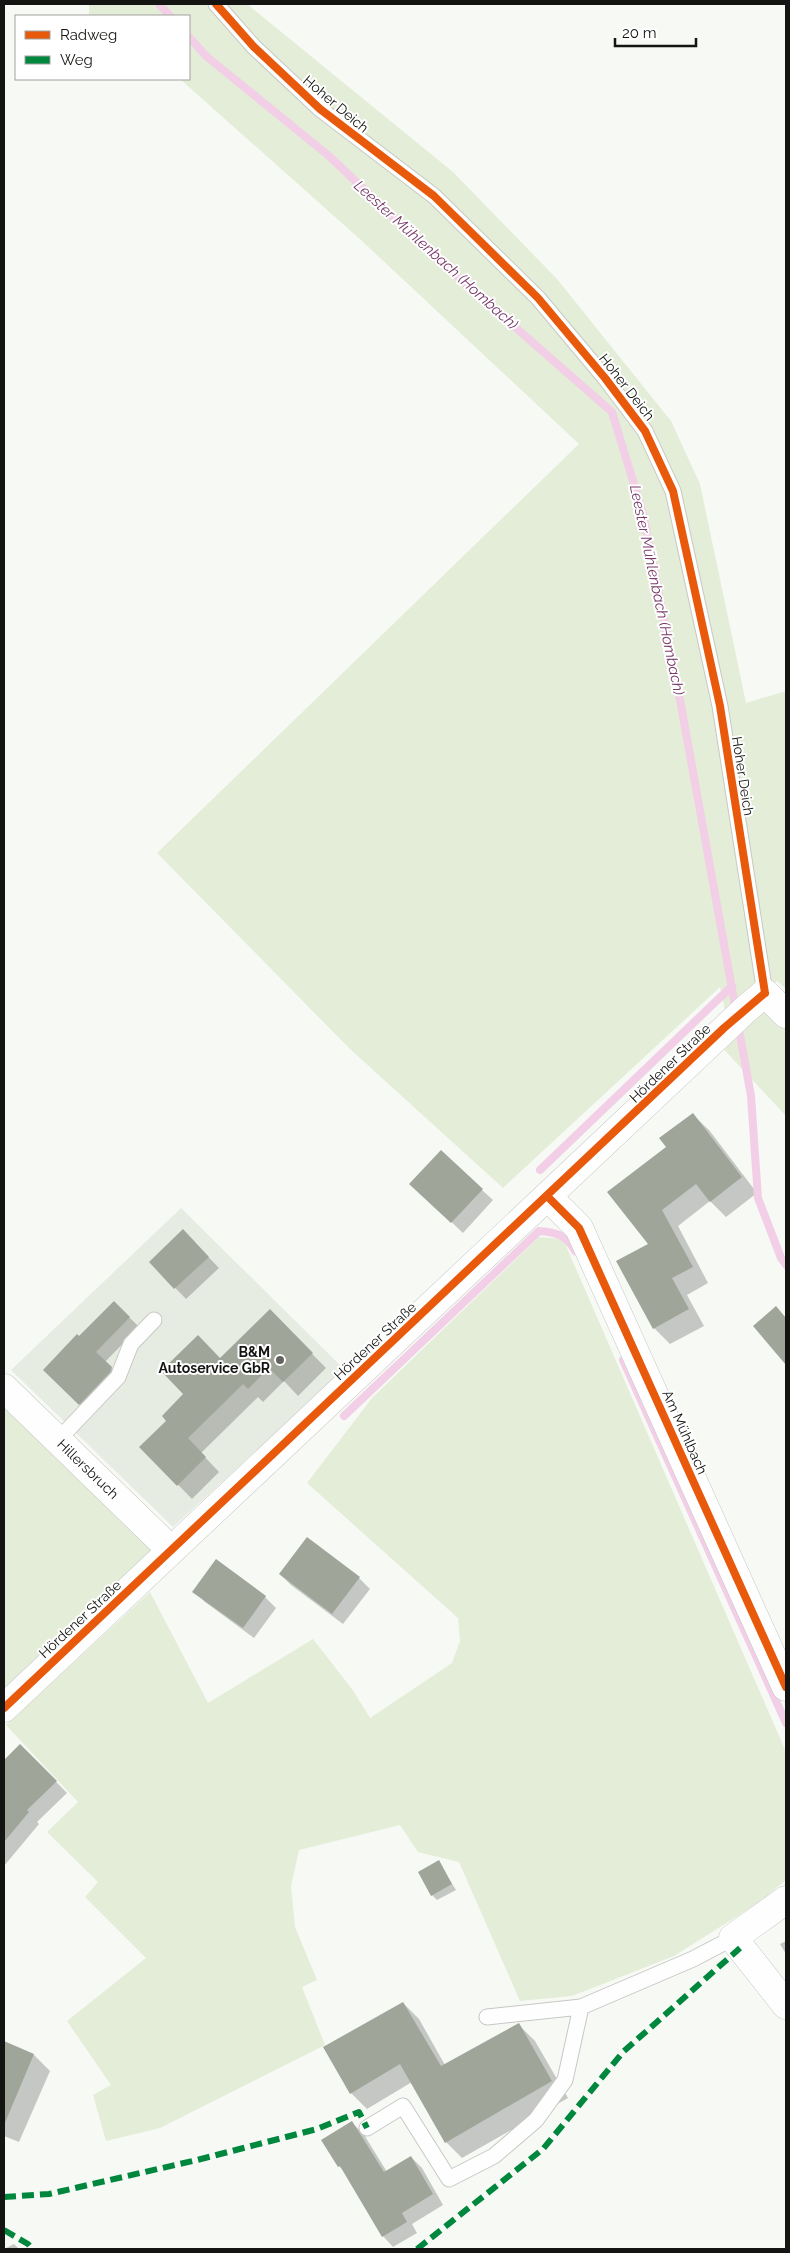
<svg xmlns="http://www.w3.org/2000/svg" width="790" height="2253" viewBox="0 0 790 2253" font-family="Raleway,sans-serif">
	<rect width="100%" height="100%" fill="#f7f9f5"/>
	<path fill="#e7ece3" d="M181 1208 345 1370 173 1527 11 1370Z"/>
	<path fill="#e4edd7" d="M89 4H247L453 172 557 279 671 421 700 484 746 703 786 691V989L777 981 726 1015 720 987 503 1188 350 1049 157 853 579 444 362 241 180 79H189V16H89Z
		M763 1002 786 1025V1116L717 1042Z
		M539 1237 563 1239 786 1752V1880L758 1903 674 1956 572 1996 520 2001 459 1862 418 1852 400 1825 299 1850 291 1886 295 1927 317 1980 302 1987 325 2045 160 2128 106 2141 93 2095 111 2085 67 2021 146 1958 85 1897 98 1882 47 1832 78 1802 6 1725 150 1592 208 1703 313 1639 352 1689 370 1718 452 1663 460 1641 458 1618 307 1483 372 1398Z
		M4 1400 155 1553 4 1689Z"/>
	<path fill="#0003" d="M693 1115 709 1130 757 1193 726 1217 710 1201 678 1226 708 1283 687 1295 704 1326 670 1344 654 1328 650 1245 668 1147Z
		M482 1190 493 1200 463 1233 422 1194Z
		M194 1242 219 1268 186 1299 150 1262Z
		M114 1302 139 1327 105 1362 121 1378 89 1413 54 1380 79 1338Z
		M270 1311 326 1368 298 1396 284 1381 263 1402 258 1397 201 1453 219 1472 192 1499 141 1447 168 1421 220 1360Z
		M216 1561 265 1597 276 1608 254 1638 205 1602 194 1591Z
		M280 1574 359 1578 370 1589 343 1624 291 1585Z
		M20 1745 67 1793 37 1822 39 1824 4 1866V1787L18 1770Z
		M438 1862 456 1890 437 1900 432 1895Z
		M786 1941V1954L780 1944Z
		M403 2003 419 2019 445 2065 519 2025 535 2041 568 2098 462 2158 446 2142 412 2082 367 2109 351 2093Z
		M4 2042 34 2055 50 2071 19 2142 4 2136Z
		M352 2123 363 2133 387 2172 411 2157 422 2168 443 2205 412 2224 417 2233 393 2247 383 2236 345 2172 339 2166Z
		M14 2244 19 2249H4Z"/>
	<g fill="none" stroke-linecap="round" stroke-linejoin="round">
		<path stroke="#f2cee7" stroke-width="8" d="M159 4 170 16
			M189 37 206 56 329 156 435 257 612 412 643 514 681 705 736 1011
			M738 1024 751 1096 758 1198 781 1258 786 1265
			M540 1170 732 986
			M623 1360 786 1723
			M344 1416 539 1231C555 1232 567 1235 575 1251"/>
	</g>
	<path fill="#a0a599" d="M693 1113 742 1177 710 1202 696 1184 662 1210 693 1267 672 1278 689 1309 653 1329 616 1261 648 1244 607 1192 666 1147 659 1138Z
		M441 1150 483 1189 451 1223 409 1184Z
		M183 1229 209 1257 174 1289 149 1262Z
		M114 1301 130 1317 96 1352 112 1367 110 1372 79 1405 43 1370 77 1334 79 1336Z
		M776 1306 786 1318V1365L753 1326Z
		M270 1309 313 1353 283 1382 269 1368 248 1389 243 1384 188 1438 206 1457 177 1486 139 1447 166 1421 162 1416 183 1394 161 1371 198 1335 220 1358Z
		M307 1537 360 1577 332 1614 279 1574Z
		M216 1559 266 1596 243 1628 192 1592Z
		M20 1744 57 1781 27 1810 29 1812 4 1842V1760Z
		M439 1860 452 1884 431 1896 418 1872Z
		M403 2002 441 2066 519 2023 552 2081 445 2143 400 2064 350 2094 323 2047Z
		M4 2041 34 2054 4 2125Z
		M352 2121 384 2172 411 2156 433 2194 402 2213 407 2222 382 2237 340 2166 338 2167 321 2140Z"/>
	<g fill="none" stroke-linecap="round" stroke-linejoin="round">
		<g stroke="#c7c8c5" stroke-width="17">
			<path id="service" d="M216 4 254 47 320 109 434 196 538 298 605 378 645 431 673 491 720 706 765 993
				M58 1440 118 1377 131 1344 154 1320
				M487 2017 581 2007
				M367 2128 403 2106 449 2179 494 2156 536 2120 565 2080 581 2007 693 1959 733 1938"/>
		</g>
		<g stroke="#c7c8c5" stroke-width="29">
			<path id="minor" d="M548 1197 579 1228 786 1687
				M4 1388 171 1550
				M4 1708 746 1009 765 993 786 1014
				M786 1900 733 1938 786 2005"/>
		</g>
		<use href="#service" stroke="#fefefe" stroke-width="15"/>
		<use href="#minor" stroke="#fefefe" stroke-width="28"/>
		<path stroke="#00873e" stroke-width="6" stroke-dasharray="12 6" stroke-linecap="butt" d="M4 2197 49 2194 197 2160 317 2129 359 2112 367 2128
			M4 2230 28 2244 32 2249
			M417 2249 543 2149 623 2052 740 1948"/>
		<g stroke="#fff" stroke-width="11">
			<path id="cycleway" d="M216 4 254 47 320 109 434 196 538 298 605 378 645 431 673 491 720 706 765 993
				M548 1197 579 1228 786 1687
				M4 1708 724 1028 765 993"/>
		</g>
		<use href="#cycleway" stroke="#e8590c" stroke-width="8"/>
	</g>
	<circle fill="#636461" stroke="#fff" stroke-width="2" cx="280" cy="1360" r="5"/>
	<g text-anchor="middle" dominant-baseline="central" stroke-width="4" stroke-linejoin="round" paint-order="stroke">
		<g font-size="14" fill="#141412" stroke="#fff">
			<text transform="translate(336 104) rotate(40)">Hoher Deich</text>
			<text transform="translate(627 387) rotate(52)">Hoher Deich</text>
			<text transform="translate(743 776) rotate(81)">Hoher Deich</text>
			<text transform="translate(670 1063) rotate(-44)">Hördener Straße</text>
			<text transform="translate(375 1341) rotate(-43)">Hördener Straße</text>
			<text transform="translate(685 1432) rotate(66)">Am Mühlbach</text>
			<text transform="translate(88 1469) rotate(44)">Hillersbruch</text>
			<text transform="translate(80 1619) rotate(-43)">Hördener Straße</text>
		</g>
		<g font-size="14" font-weight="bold" fill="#141412" stroke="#fff" text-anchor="end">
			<text x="270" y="1352">B&amp;M<tspan x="270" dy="16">Autoservice GbR</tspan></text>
		</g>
		<g font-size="15" font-style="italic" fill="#793b6b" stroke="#fff">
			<text transform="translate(436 255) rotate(42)">Leester Mühlenbach (Hombach)</text>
			<text transform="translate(657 590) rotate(78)">Leester Mühlenbach (Hombach)</text>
		</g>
	</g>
	<rect width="790" height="2253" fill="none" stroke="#141412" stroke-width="10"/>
	<rect x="15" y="15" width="175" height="65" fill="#ffffff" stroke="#a1a1a0"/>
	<rect x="25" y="31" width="25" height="8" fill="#e8590c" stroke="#a1a1a0"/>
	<text x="60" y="40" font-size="15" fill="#141412">Radweg</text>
	<rect x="25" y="56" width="25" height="8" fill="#00873e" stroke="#a1a1a0"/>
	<text x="60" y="65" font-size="15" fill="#141412">Weg</text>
	<path d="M615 38v8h81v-8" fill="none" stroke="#141412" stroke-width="2.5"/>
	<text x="622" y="38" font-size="15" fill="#141412" stroke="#ffffff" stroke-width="4" paint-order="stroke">20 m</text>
</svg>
